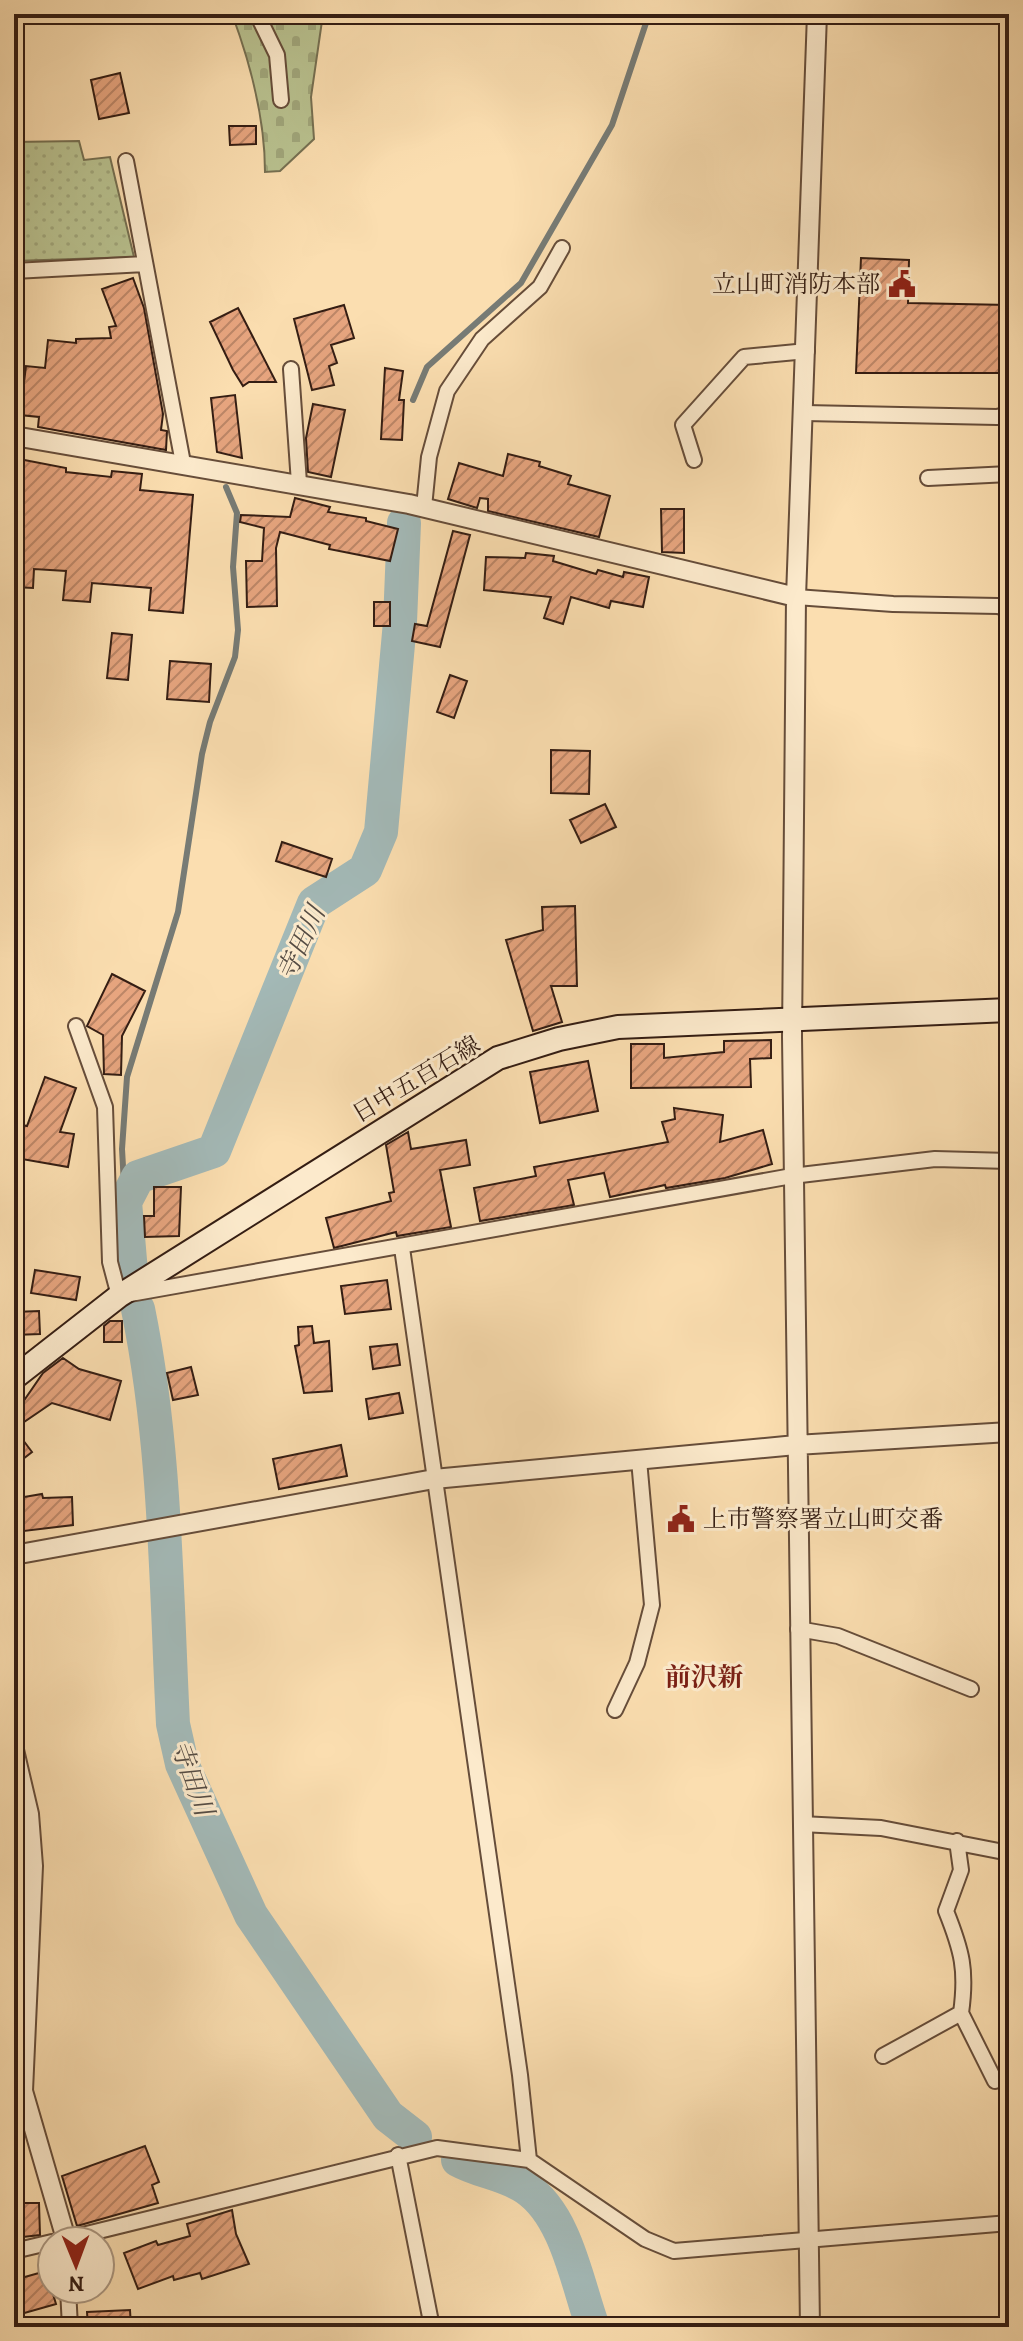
<svg xmlns="http://www.w3.org/2000/svg" width="1023" height="2341" viewBox="0 0 1023 2341" font-family="Alegreya,'Noto Serif JP',serif">
	<defs>
		<pattern id="grass-dots" width="8" height="8" patternUnits="userSpaceOnUse" patternTransform="scale(2)"><rect width="8" height="8" fill="#b9c290"/><path d="M2 2h.1M6 6h.1" fill="none" stroke="#a0a67b" stroke-width="1.8" stroke-linecap="round"/></pattern>
		<pattern id="cemetery-stones" width="16" height="16" patternUnits="userSpaceOnUse" patternTransform="scale(2)"><rect width="16" height="16" fill="#b9c290"/><path d="M2 7V4a2 2 0 0 1 4 0v3zM10 15v-3a2 2 0 0 1 4 0v3z" fill="#a0a67b"/></pattern>
		<pattern id="building-hatch" width="6" height="6" patternUnits="userSpaceOnUse" patternTransform="scale(2)"><rect width="6" height="6" fill="#e7a57f"/><path d="M-1 1l2-2M0 6l6-6M5 7l2-2" fill="none" stroke="#bc8667"/></pattern>
	</defs>
	<rect width="100%" height="100%" fill="#fbdeb0"/>
	<filter id="stains"><feTurbulence type="fractalNoise" baseFrequency=".0025" numOctaves="4"/><feColorMatrix values="0 0 0 0 .2 0 0 0 0 .09 0 0 0 0 .02 0 0 0 .5 -.17"/></filter>
	<radialGradient id="worn" r=".72"><stop offset=".6" stop-color="#630" stop-opacity="0"/><stop offset="1" stop-color="#630" stop-opacity=".3"/></radialGradient>
	<path fill="url(#grass-dots)" stroke="#767052" stroke-width="2" d="M79 141 84 160 110 157 134 257 14 261V142Z"/>
	<path fill="url(#cemetery-stones)" stroke="#767052" stroke-width="2" d="M232 14H323L311 97 314 139 280 171 265 172C265 117 251 65 232 14Z"/>
	<g fill="none" stroke-linecap="round" stroke-linejoin="round">
		<path stroke="#777b75" stroke-width="6" d="M413 400 427 367 521 283 612 125 649 14
			M125 1202 122 1149 127 1077 178 912 202 754 210 722 235 657 238 630 233 567 237 513 226 487"/>
		<path stroke="#a3b9b7" stroke-width="34" d="M131 1272 125 1202 138 1177 214 1151 314 903 365 870 381 832 400 622 404 523
			M138 1309C166 1446 166 1586 173 1724L182 1764 251 1915 388 2116 415 2137
			M458 2160C480 2172 505 2174 526 2188 567 2216 577 2284 593 2327"/>
	</g>
	<path fill="url(#building-hatch)" stroke="#341d13" stroke-width="2" d="M120 73 129 113 99 119 91 80Z
		M229 126H256V144L230 145Z
		M861 258 909 260 908 303 1009 305V373H856Z
		M133 278 144 308 163 414 161 430 167 431 166 450 38 427 39 417 20 415 26 366 45 368 48 340 76 343V339L111 338 109 327 116 326 102 289Z
		M344 305 354 338 331 345 337 363 329 366 334 385 312 390 294 319Z
		M238 308 276 382H249L243 386 233 370 210 322Z
		M385 368 403 371 399 400H404L402 440 381 439Z
		M235 395 242 458 217 452 211 398Z
		M313 404 345 410 331 477 308 472 306 438Z
		M508 454 540 462 539 466 571 476 568 484 610 496 599 537 488 511V499L480 498 477 508 448 499 459 463 503 476Z
		M14 458 66 468V472L111 477 112 471 142 474 140 490 193 495 183 613 149 610 151 588 92 583 90 602 63 600 66 571 34 569 33 588 14 587 18 496 14 495Z
		M295 498 330 507 328 512 366 518V521L398 529 390 561 329 549 330 545 280 532 276 548 277 606 247 607 246 561H262L264 528 240 522 241 515 290 517Z
		M661 509H684V553L662 552Z
		M453 531 470 535 440 647 412 641 415 624 427 626Z
		M526 553 554 556 553 561 596 574 598 570 623 577 624 572 649 577 643 607 611 601 609 608 571 597 563 624 544 618 551 597 484 590 486 557 525 558Z
		M374 602H390V626H374Z
		M112 633 132 635 128 680 107 678Z
		M170 661 211 664 209 702 167 699Z
		M450 675 467 681 454 718 437 712Z
		M551 750 590 751 589 794 551 793Z
		M605 804 616 827 581 843 570 820Z
		M282 842 332 859 326 877 276 861Z
		M575 906 577 986H551L562 1022 533 1031 506 940 543 930 542 907Z
		M112 974 145 991 122 1036 121 1075 104 1074 103 1035 87 1026Z
		M771 1040V1058L750 1059 751 1087 631 1088V1044H664V1058L724 1052V1041Z
		M588 1061 598 1111 540 1123 530 1072Z
		M45 1077 76 1088 60 1132 74 1134 68 1167 16 1158 22 1125 27 1126Z
		M674 1108 723 1115 720 1142 763 1130 772 1164 725 1178 666 1188 665 1185 610 1197 604 1173 568 1180 574 1205 480 1221 474 1188 536 1176 534 1167 668 1142 662 1122 675 1119Z
		M408 1132 411 1149 466 1140 470 1165 440 1170 451 1227 397 1236 396 1232 334 1248 326 1218 391 1201 389 1193 394 1192 386 1145Z
		M154 1187H181L179 1236 145 1237 144 1216H154Z
		M35 1270 80 1277 76 1300 31 1293Z
		M387 1280 391 1309 345 1314 341 1286Z
		M39 1311 40 1334 14 1335V1312Z
		M110 1321H122V1342H104V1326Z
		M312 1326 314 1343 329 1341 332 1391 304 1393 295 1346 299 1345 298 1327Z
		M397 1344 400 1365 373 1369 370 1347Z
		M63 1358 79 1369 121 1381 110 1420 52 1403 21 1424 14 1413V1392L19 1391 25 1399 43 1373Z
		M191 1367 198 1395 173 1400 167 1373Z
		M399 1393 403 1413 369 1419 366 1399Z
		M14 1428 32 1452 14 1466Z
		M341 1445 347 1476 279 1489 273 1459Z
		M42 1494 43 1498 72 1497 73 1525 24 1531 18 1498Z
		M145 2146 159 2182 152 2185 158 2203 77 2226 62 2176Z
		M14 2203H39L40 2235 14 2238Z
		M232 2210 236 2234 249 2264 202 2279 200 2273 174 2280 173 2276 138 2289 124 2253 156 2241 158 2245 190 2236 187 2224Z
		M46 2271 56 2304 14 2316V2280Z
		M130 2310 131 2327H88L87 2312Z"/>
	<g fill="none" stroke-linecap="round" stroke-linejoin="round">
		<g stroke="#664d3a" stroke-width="18">
			<path id="minor" d="M257 14 277 55 281 100
				M126 161 183 463
				M14 271 145 264
				M291 369 299 483
				M805 413 997 417 1009 414
				M694 460 683 425 744 357 807 351
				M928 478 1009 474
				M424 507 429 457 447 391 482 339 540 287 562 248
				M796 597 893 604 998 606 1009 609
				M76 1026 105 1107 110 1262 119 1296 792 1176 935 1159 1009 1161
				M402 1248 520 2075 529 2160
				M798 1629 838 1636 971 1689
				M615 1710 637 1663 652 1605 639 1460
				M801 1824 881 1828 1009 1853
				M957 1841 961 1870 946 1911C962 1951 967 1970 961 2013
				M883 2056 961 2013 995 2081
				M398 2155 432 2327
				M58 2241 437 2148 529 2160 645 2239 674 2251 1009 2223
				M14 2251 52 2242
				M68 2289 70 2327"/>
		</g>
		<g stroke="#664d3a" stroke-width="22">
			<path id="tertiary" d="M14 436 409 504 796 597
				M14 1555 434 1479 796 1445 1009 1432
				M14 1750 29 1814 33 1866 23 2091 66 2239
				M810 2327 792 1037 796 597 817 14"/>
		</g>
		<g stroke="#341d13" stroke-width="26">
			<path id="secondary" d="M14 1378 119 1296 498 1058 559 1039 618 1027 1009 1010"/>
		</g>
		<use href="#minor" stroke="#fceacc" stroke-width="14"/>
		<use href="#tertiary" stroke="#fceacc" stroke-width="18"/>
		<use href="#secondary" stroke="#fceacc" stroke-width="22"/>
	</g>
	<defs>
		<g id="civic-bare" transform="scale(2.16)"><path d="M-.6-6.5H3V-4.5H.6V-3L4-1V1h2V6H-6V1h2V-1L-.6-3ZM-1.2 2.5V6h2.4V2.5Z" fill="#8f2418" stroke="#fceacc" stroke-width="2.5" paint-order="stroke"/></g>
	</defs>
	<g fill-rule="evenodd">
		<use href="#civic-bare" x="902" y="284"/>
		<use href="#civic-bare" x="681" y="1519"/>
	</g>
	<g text-anchor="middle" dominant-baseline="central" stroke-width="6" stroke-linejoin="round" paint-order="stroke">
		<g font-size="24" fill="#341d13" stroke="#fceacc" text-anchor="end">
			<text x="880" y="284">立山町消防本部</text>
			<text x="703" y="1519" text-anchor="start">上市警察署立山町交番</text>
		</g>
		<g font-size="24" fill="#341d13" stroke="#fceacc">
			<text transform="translate(416 1079) rotate(-31)">日中五百石線</text>
		</g>
		<g font-size="26" font-style="italic" fill="#554c44" stroke="#fceacc">
			<text transform="translate(301 943) rotate(-65)">寺田川</text>
			<text transform="translate(192 1778) rotate(70)">寺田川</text>
		</g>
		<g font-size="26" font-weight="bold" fill="#7a1f14" stroke="#fceacc">
			<text x="704" y="1677">前沢新</text>
		</g>
	</g>
	<rect width="1023" height="2341" fill="none" stroke="#fbdeb0" stroke-width="48"/>
	<rect x="16" y="16" width="991" height="2309" fill="none" stroke="#341d13" stroke-width="4"/>
	<rect x="24" y="24" width="975" height="2293" fill="none" stroke="#341d13" stroke-width="2"/>
	<g transform="translate(76 2265) rotate(179)"><circle r="38" fill="#fceacc" stroke="#ac9882" stroke-width="2"/>
	<path d="M0-6L14 30L0 20L-14 30Z" fill="#8f2418"/>
	<text y="-12" font-size="22" font-weight="bold" text-anchor="middle" fill="#341d13">N</text>
	</g>
	<rect width="100%" height="100%" filter="url(#stains)"/>
	<rect width="100%" height="100%" fill="url(#worn)"/>
</svg>
